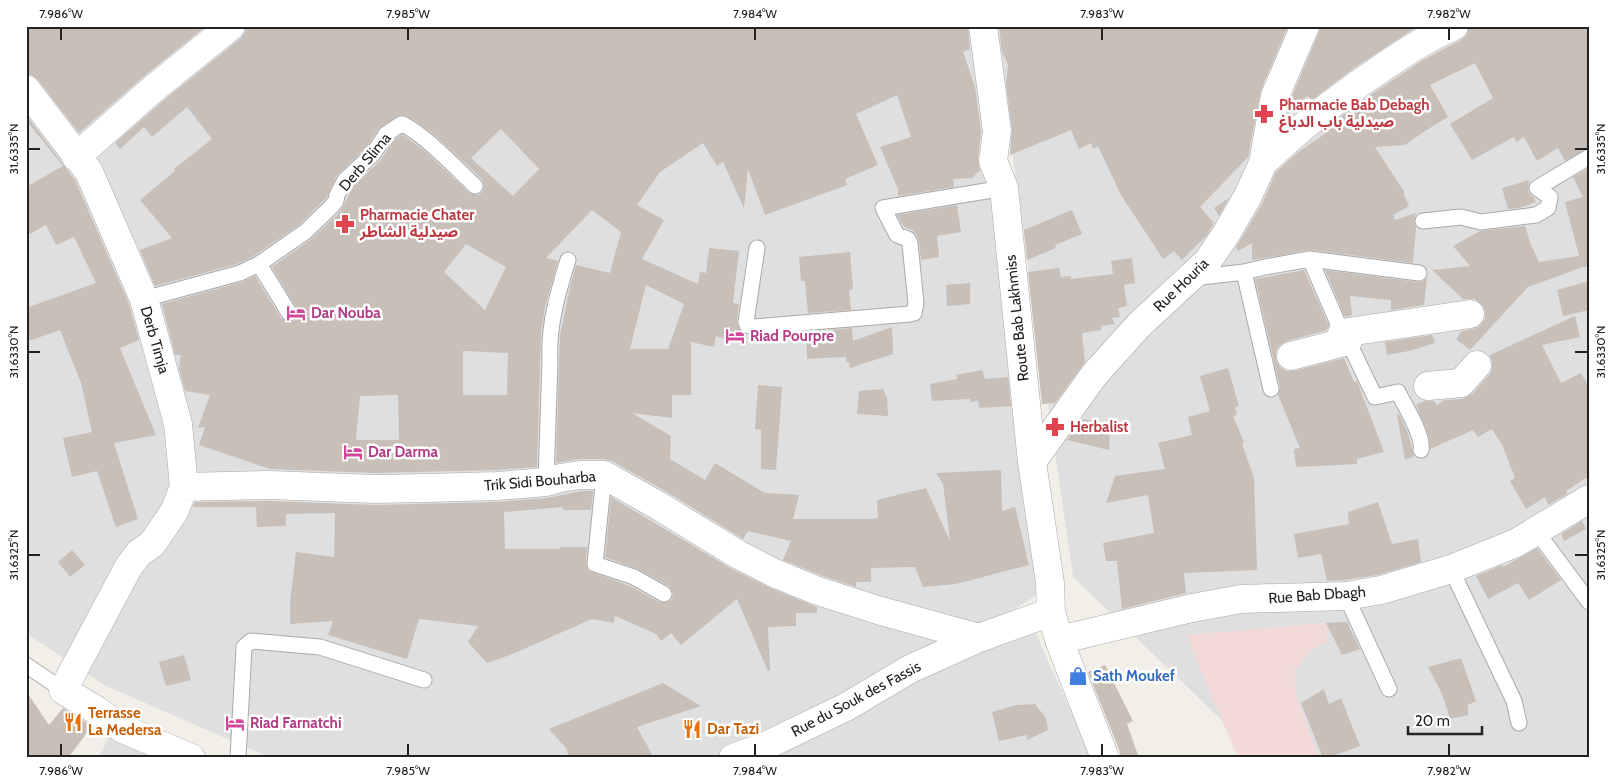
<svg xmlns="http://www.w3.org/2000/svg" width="1615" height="784" viewBox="0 0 1615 784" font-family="Cabin,'Noto Sans Arabic',sans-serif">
	<rect width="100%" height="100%" fill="#f2efe9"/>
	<path fill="#e0dfdf" d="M26 26H991L1053 585 849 712 734 758H271L104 685 26 633Z
		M994 26H1303L1290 46 1251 98 1292 52 1318 26H1589V758H1261L1073 577Z
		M1031 623 1092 758H753Z
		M113 730 191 758H98Z"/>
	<path fill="#f2dad9" d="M1326 623 1327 641 1310 651 1294 671 1297 698 1319 758H1238L1186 635Z"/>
	<path fill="#c7bfb8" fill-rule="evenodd" d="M26 26H206L143 77 79 133 38 80 32 75 26 74Z
		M246 26H968L970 49 963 52 975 87 981 131 978 159 980 170 972 178 953 179 954 187 898 196V189L880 147 911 137 897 95 856 114 878 165 845 179 847 185 765 215 748 169 744 208 723 162 717 166 703 143 660 172 637 205 664 220 642 259 698 284 700 272 706 273 709 248 739 251 733 303 739 304 737 321 740 331 738 342 716 336 714 347 691 342V395H672V418L632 413 671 436 670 459 705 480 715 463 765 493 799 495 793 519H868L878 518 877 500 926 488 950 541 943 484 936 473 1001 470 1002 511 1015 507 1029 565 956 584 923 587 915 567 871 568V582H856V587L823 576 783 560 791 541 748 531 743 539 667 492 612 461 604 459H580L556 463 560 335 570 287 576 265 610 273 621 232 592 210 546 258 558 261 545 307 541 333 537 467 496 470 375 473 270 469 199 445 205 427 198 428 210 395 185 391 179 368 181 355H175L162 304 242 282 255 276 281 318 289 322 294 321 298 313 297 309 272 267 310 240 337 215 343 207 353 186 380 161 393 141 402 134 425 151 469 193 478 195 482 192 484 188 482 179 437 137 417 122 407 116 400 115 378 129 366 148 337 175 327 197 299 225 254 256 237 264 155 286 140 250 172 238 140 200 175 171 174 169 212 139 187 107 152 137 144 127 120 149 115 143 163 101 241 38 245 32ZM501 129 539 169 513 196 471 158ZM466 244 506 267 485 310 444 272ZM646 285 684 304 668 349H630ZM463 351 508 353 507 395H463ZM398 395 399 440H356L360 396Z
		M999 26H1288L1261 90 1248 157 1200 207 1214 223 1207 235 1182 260 1174 251 1163 259 1121 195 1098 146 1093 149 1091 143 1079 149 1071 130 1010 155 1012 129 1006 84 1008 65 1002 52Z
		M1320 26H1418L1354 68 1312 100 1307 96 1287 116 1290 101 1319 32Z
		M1469 26H1589V148L1565 161 1558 148 1537 161 1524 137 1516 142 1514 137 1472 160 1450 124 1493 98 1475 63 1430 85 1448 117 1425 131 1405 145 1375 147 1405 193H1403L1409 206 1393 215 1395 220 1416 213 1414 221 1416 227 1413 263 1311 250 1252 260V243L1238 251 1236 247 1262 204 1276 172 1297 153 1329 131V126L1357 104 1423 60 1461 40 1467 35Z
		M26 115 75 180 129 304 139 340 120 348 156 435 114 443 138 519 116 527 97 471 72 477 63 438 92 432 81 383 60 330 26 342V308L96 283 74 237 56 245 46 225 26 236V187L63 166 26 120Z
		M1589 168V267H1583L1528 287 1470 350 1456 339 1462 331 1473 329 1480 326 1485 319V311L1482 305 1475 299H1463L1432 270 1470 266 1453 246 1480 231 1525 226 1531 245 1539 262 1579 256 1565 202 1583 197 1573 177Z
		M1529 180 1528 192 1534 198 1536 202 1519 208 1508 209 1502 188Z
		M1229 198 1219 216 1214 208Z
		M957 205 961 232 937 236 939 257 921 260 919 243 917 235 912 230 904 227 897 215Z
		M1072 210 1082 234 1055 245 1056 248 1027 260 1024 230Z
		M850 252 853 289 849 290 851 310 808 313 805 281H801L799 257Z
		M1132 258 1135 283 1124 285 1127 306 1118 308 1120 317 1112 318 1115 324 1101 326V330L1082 333 1085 362 1055 403 1042 404 1028 272 1059 268 1061 277 1071 276V279L1113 274 1111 261Z
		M1304 270 1329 326 1327 330 1287 341 1280 345 1276 351V360L1280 367 1286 371H1294L1344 358 1354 382 1357 381 1384 452 1357 459V464L1296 467 1294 449 1300 448 1278 395 1280 387 1255 279Z
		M1325 270 1418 282 1423 281 1427 278 1424 305 1391 310V300L1350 296 1352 315 1345 317Z
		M1589 281V310L1563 316 1557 290Z
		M970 283V304L947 306 946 285Z
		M1575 316 1580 337 1542 345 1561 383 1581 373 1589 387V476L1566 491 1567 494 1548 505 1545 497 1526 509 1510 481 1515 478 1502 445 1492 429 1478 437 1473 430 1430 449 1428 434 1416 405 1424 401H1434L1437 405 1444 400 1462 399 1472 394 1489 375 1492 369V361L1490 356 1492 354Z
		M892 327 893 354 850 368 849 362H846V357L807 359 806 332 852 328 853 341Z
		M1432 335 1435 343 1409 351 1387 355 1385 342Z
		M1228 368 1239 406 1235 407 1237 415 1233 416 1244 442 1242 444 1254 478 1257 570 1184 573 1186 593 1122 609 1117 561H1106L1103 543 1154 533 1148 495 1106 503 1115 476 1165 469 1158 443 1192 435 1188 417 1210 411 1200 376Z
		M982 370 985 379 1008 377 1011 406 979 408 978 401 970 402V399L932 401 930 384 957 379 956 375Z
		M758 385 782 387 776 470 761 469V430L755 429Z
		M883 389 887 398 888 416 857 414 859 391Z
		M1399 414 1408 433 1414 456 1405 460 1397 415Z
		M1082 419 1110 424 1109 450 1067 440Z
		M581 491H593L591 510H563V507L504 512 505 549H560V547H587L586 563 589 571 630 586 659 602H668L672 599 673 594 672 590 669 586 638 569 605 557 611 497 732 569 768 587 817 607V613H796V626L768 627 770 670 768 671 737 599 681 645 671 633 661 641 656 634 615 616 614 623 592 619 510 655 487 663 468 642 478 626 419 619 407 659 328 635 333 621 290 624V602L296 552 334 557 335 513 286 514V526L257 527 256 507H193L195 502 270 501 375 505 497 502 547 498Z
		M1378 502 1392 544 1418 539 1421 562 1377 575 1344 580 1327 581 1321 554 1298 558 1294 534 1349 524 1348 512Z
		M1582 521 1586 529 1564 541 1561 534Z
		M1537 548 1561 580 1529 600 1518 583 1488 599 1476 576 1502 565 1503 567Z
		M72 550 85 565 70 577 58 562Z
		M1347 622 1360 649 1342 655 1326 623Z
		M184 655 191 680 166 686 159 662Z
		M1461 658 1476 701 1468 705V715L1450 719 1442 694 1428 667Z
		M1105 665 1133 721 1127 724 1139 758H1120V752L1088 672Z
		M663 683 701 706 637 727 654 758H569L566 748 549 729Z
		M1324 689 1329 704 1341 698 1360 746 1327 758H1323L1301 703Z
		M26 691 49 725 63 708 92 726 68 758H26Z
		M1035 704 1046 718 1048 730 1027 740V735L999 741 992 712 1016 705Z"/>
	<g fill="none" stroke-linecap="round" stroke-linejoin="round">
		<g stroke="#a9a9a9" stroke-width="17">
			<path id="lane" d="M1423 221 1461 217 1481 222 1536 215 1548 208 1550 197 1537 188 1589 157
				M757 248 746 322 747 325 754 327 910 314 914 313 916 303 910 244 908 239 897 235 883 208 1004 188
				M1310 259 1342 333 1348 341 1375 397 1398 392C1405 406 1424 436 1421 450
				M259 264 289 313
				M1244 272 1271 389
				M1193 278 1244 272 1265 267 1310 259 1419 273
				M144 299 240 273 259 264 305 232 330 208 336 201 337 195 345 180 373 154 386 134 401 124H403C427 137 455 167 475 186
				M604 475 595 564 634 577 664 594
				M546 482 550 360C548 326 558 292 568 260
				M1537 532 1589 602
				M1451 569 1514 701 1519 723
				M1346 596 1389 689
				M26 665 63 690
				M238 758 244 647 251 641 320 647 424 680"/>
		</g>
		<g stroke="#a9a9a9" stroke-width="29">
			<path id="street" d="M983 26 997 131 993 161 1004 188 1032 462 1050 583 1051 612 1059 640 1105 758
				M26 89 89 172 144 299 178 424 184 487 174 512 152 544 139 553 129 566 63 690 96 710 123 729 191 758
				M76 157 153 89 231 26
				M1263 163C1299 128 1337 98 1379 70 1402 54 1428 37 1454 26
				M1342 333 1470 314
				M1291 356 1348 341
				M1428 386 1461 383 1477 365
				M1032 462 1094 375 1139 325 1207 262 1226 234 1248 196 1263 163 1275 96 1305 26
				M184 487 270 485 375 489 426 488 497 486 546 482 560 478 580 475H604L659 506 739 555 774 573 818 591 881 611 979 638
				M1059 640 1192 608 1241 599 1346 596 1381 590 1451 569 1516 543 1589 499
				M733 758 763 747 846 707 910 669 979 638 1051 612"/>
		</g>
		<use href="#lane" stroke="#fff" stroke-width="15"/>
		<use href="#street" stroke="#fff" stroke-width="28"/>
	</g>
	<path fill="none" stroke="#222" stroke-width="2" d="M61 28V40M408 28V40M755 28V40M1102 28V40M1449 28V40M28 149H40M1575 149H1588M28 352H40M1575 352H1588M28 555H40M1575 555H1588M61 744V756M408 744V756M755 744V756M1102 744V756M1449 744V756"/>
	<defs>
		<g id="pharmacy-bare" transform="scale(1.5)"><path d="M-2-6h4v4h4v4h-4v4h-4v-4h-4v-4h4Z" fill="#e0444e" stroke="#fff" stroke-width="2.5" paint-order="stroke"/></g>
		<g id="hotel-bare" transform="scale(1.5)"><path d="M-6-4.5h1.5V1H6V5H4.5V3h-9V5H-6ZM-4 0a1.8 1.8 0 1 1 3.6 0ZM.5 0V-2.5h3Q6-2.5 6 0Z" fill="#d1479c" stroke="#fff" stroke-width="2.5" paint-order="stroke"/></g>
		<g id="shop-bare" transform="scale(1.5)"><path d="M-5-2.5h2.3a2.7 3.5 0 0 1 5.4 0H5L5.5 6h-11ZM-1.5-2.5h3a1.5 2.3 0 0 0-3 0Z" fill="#3f7fe0" stroke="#fff" stroke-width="2.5" paint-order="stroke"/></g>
		<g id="restaurant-bare" transform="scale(1.5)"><path d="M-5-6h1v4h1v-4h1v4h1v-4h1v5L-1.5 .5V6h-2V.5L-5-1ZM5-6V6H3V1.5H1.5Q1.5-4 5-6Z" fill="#e8710a" stroke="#fff" stroke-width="2.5" paint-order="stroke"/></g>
	</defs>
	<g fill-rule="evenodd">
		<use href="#pharmacy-bare" x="1264" y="114"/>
		<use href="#pharmacy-bare" x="345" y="224"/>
		<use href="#hotel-bare" x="296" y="313"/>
		<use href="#hotel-bare" x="735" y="336"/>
		<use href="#pharmacy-bare" x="1055" y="427"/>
		<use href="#hotel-bare" x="353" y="452"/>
		<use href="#shop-bare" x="1078" y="676"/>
		<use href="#restaurant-bare" x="73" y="722"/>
		<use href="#hotel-bare" x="235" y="723"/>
		<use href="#restaurant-bare" x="692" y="729"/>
	</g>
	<g text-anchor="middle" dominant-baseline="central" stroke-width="5" stroke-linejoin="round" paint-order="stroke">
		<g font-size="15" font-weight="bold" fill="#be3a42" stroke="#fff" text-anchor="start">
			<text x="1279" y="105">Pharmacie Bab Debagh<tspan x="1279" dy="17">صيدلية باب الدباغ</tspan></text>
			<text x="360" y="215">Pharmacie Chater<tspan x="360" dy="17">صيدلية الشاطر</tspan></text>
			<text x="1070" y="427">Herbalist</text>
		</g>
		<g font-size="15" fill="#222" stroke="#fff">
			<text transform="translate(365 162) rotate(-50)">Derb Slima</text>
			<text transform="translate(1181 285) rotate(-44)">Rue Houria</text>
			<text transform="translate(1017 318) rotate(-96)">Route Bab Lakhmiss</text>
			<text transform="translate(155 340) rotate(74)">Derb Timja</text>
			<text transform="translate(540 481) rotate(-5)">Trik Sidi Bouharba</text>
			<text transform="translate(1317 595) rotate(-4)">Rue Bab Dbagh</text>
			<text transform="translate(856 699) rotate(-28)">Rue du Souk des Fassis</text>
		</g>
		<g font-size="15" font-weight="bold" fill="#b23c85" stroke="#fff" text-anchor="start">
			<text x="311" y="313">Dar Nouba</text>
			<text x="750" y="336">Riad Pourpre</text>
			<text x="368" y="452">Dar Darma</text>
			<text x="250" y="723">Riad Farnatchi</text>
		</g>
		<g font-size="15" font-weight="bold" fill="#366cbe" stroke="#fff" text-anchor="start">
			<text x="1093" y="676">Sath Moukef</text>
		</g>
		<g font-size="15" font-weight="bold" fill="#c56008" stroke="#fff" text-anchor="start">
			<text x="88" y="713">Terrasse<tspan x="88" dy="17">La Medersa</tspan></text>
			<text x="707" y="729">Dar Tazi</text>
		</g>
	</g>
	<rect width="1615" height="784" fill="none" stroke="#ffffff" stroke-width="55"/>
	<path d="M1408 726v8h74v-8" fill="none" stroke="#222222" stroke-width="2.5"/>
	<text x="1415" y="726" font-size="15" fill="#222222" stroke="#ffffff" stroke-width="4" paint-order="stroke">20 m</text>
	<rect x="28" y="28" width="1560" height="728" fill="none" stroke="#222" stroke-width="2"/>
	<g font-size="12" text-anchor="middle" fill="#222">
		<text x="61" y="18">7.986°W</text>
		<text x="408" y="18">7.985°W</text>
		<text x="755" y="18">7.984°W</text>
		<text x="1102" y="18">7.983°W</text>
		<text x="1449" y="18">7.982°W</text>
		<text transform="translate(14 149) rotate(-90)" y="4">31.6335°N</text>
		<text transform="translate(1601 149) rotate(-90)" y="4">31.6335°N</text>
		<text transform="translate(14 352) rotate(-90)" y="4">31.6330°N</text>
		<text transform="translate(1601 352) rotate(-90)" y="4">31.6330°N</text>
		<text transform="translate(14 555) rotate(-90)" y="4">31.6325°N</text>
		<text transform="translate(1601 555) rotate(-90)" y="4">31.6325°N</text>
		<text x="61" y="775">7.986°W</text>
		<text x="408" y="775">7.985°W</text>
		<text x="755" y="775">7.984°W</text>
		<text x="1102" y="775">7.983°W</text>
		<text x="1449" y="775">7.982°W</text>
	</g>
</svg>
